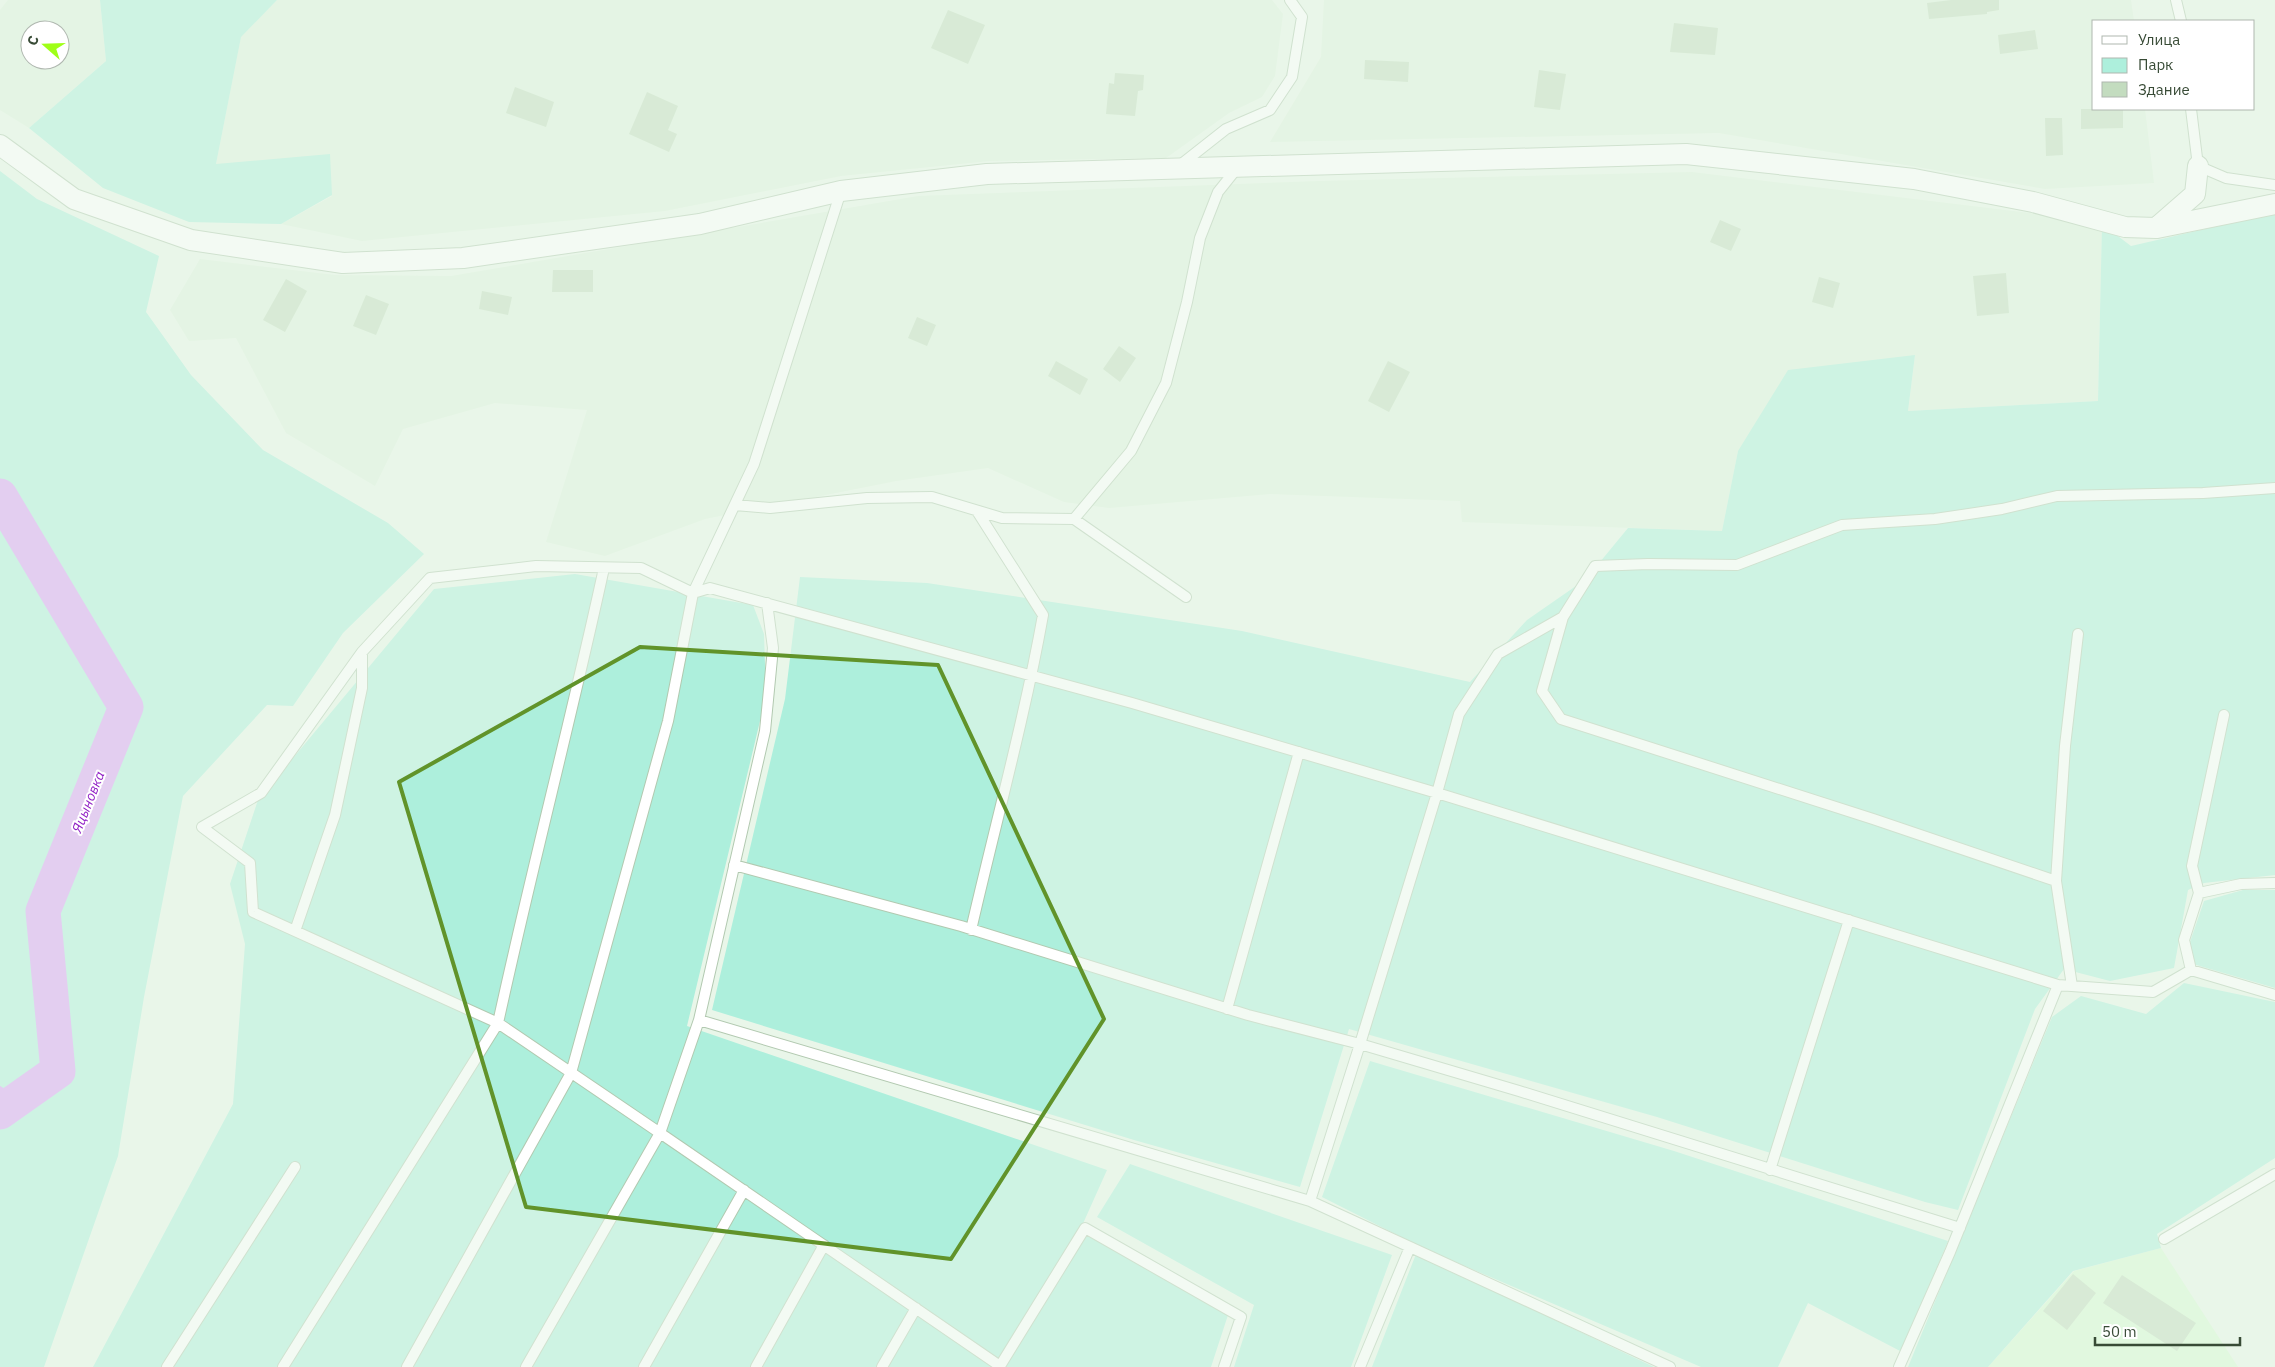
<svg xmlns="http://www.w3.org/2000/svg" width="2275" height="1367" viewBox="0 0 2275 1367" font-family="'IBM Plex Sans',sans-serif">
	<rect width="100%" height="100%" fill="#e9f6e9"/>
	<path fill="#def2dd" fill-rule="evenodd" d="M8 0H100L106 61 29 128 0 110V10ZM30 30H60V60H30Z
		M277 0H1272L1283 14 1275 76 1262 97 1229 113 1166 158 990 161 841 176 665 211 362 241 281 224 332 196 216 164 241 36Z
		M1324 0H2131L2134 21H2094V109H2145L2154 183 2045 189 1719 133 1270 142 1321 57Z
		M1692 172 2062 217 2102 224 2098 401 1908 411 1915 355 1738 451 1722 531 1462 522 1460 501 1270 494 1109 508 1064 502 988 468 896 481 705 519 605 556 546 542 587 410 495 403 403 429 375 486 286 433 236 338 189 341 170 310 200 259 335 275 451 276 918 196 1319 181Z"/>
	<path fill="#d8fad2" d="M2161 1248 2238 1367H1988L2074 1271Z"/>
	<path fill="#adefdc" d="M100 0H277L241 37 216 164 330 154 332 195 281 224 189 222 103 188 29 128 106 61Z
		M0 171 37 199 159 256 146 312 191 375 263 450 388 523 424 554 343 633 293 706 267 705 183 796 144 997 118 1156 44 1367H0Z
		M2275 213V875L2204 883 2188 890 2174 968 2110 981 2064 969 2035 1009 1958 1210 1925 1202 1657 1117 1349 1029 1300 1187 1134 1140 712 1010 785 699 800 577 927 583 1242 631 1470 682 1527 620 1586 579 1628 528 1722 531 1738 451 1788 370 1915 355 1908 411 2098 401 2102 224 2131 246Z
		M575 574 753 605 764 634 766 696 687 1026 1107 1170 1081 1228 1228 1315 1211 1367H93L233 1104 245 944 230 884 258 800 434 589Z
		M2243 890H2275V988L2193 964 2190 942 2204 901Z
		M2184 983 2275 1002V1158L2157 1234 2161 1248 2073 1271 1988 1367H1908L2052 1017 2081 996 2146 1014Z
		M1370 1061 1674 1151 1948 1241 1902 1352 1808 1303 1778 1367H1701L1425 1249 1322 1197Z
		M1130 1164 1392 1255 1351 1367H1234L1254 1305 1097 1217Z
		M1416 1254 1654 1367H1372Z"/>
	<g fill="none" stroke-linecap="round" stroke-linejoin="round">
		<path stroke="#db9ef9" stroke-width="5.5" d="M0 1089 17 1100"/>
		<path stroke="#db9ef9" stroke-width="35" d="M0 496 126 707 43 911 58 1071 0 1112"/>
	</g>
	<path fill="#c3dcbf" d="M1951 0H1999V10L1987 12V14L1929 19 1927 3Z
		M948 10 985 25 968 64 931 48Z
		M1674 23 1718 28 1715 55 1670 52Z
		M2035 30 2038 49 2000 54 1998 35Z
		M1365 60 1409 62 1408 82 1364 79Z
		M1539 70 1566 74 1560 110 1534 107Z
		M1115 73 1144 75 1143 90 1138 91 1135 116 1106 114 1109 83 1114 84Z
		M515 87 554 102 546 127 506 113Z
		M647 92 678 106 668 130 677 134 669 152 629 134Z
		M2081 109H2123V128L2081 129Z
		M2045 118H2062L2063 155 2046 156Z
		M1720 220 1741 229 1731 251 1710 242Z
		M553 270H593V292H552Z
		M2006 273 2009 313 1977 316 1973 276Z
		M1819 277 1840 283 1833 308 1812 302Z
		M286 279 307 291 285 332 263 320Z
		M482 291 512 297 508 315 479 309Z
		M366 295 389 304 376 335 353 326Z
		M917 317 936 325 927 346 908 338Z
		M1119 346 1136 358 1120 382 1103 369Z
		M1056 361 1088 379 1080 395 1048 376Z
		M1388 361 1410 372 1389 412 1368 401Z
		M2073 1274 2096 1293 2067 1330 2043 1311Z
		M2122 1275 2196 1323 2177 1351 2103 1303Z"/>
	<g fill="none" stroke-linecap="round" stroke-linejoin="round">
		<g stroke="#b2c9b0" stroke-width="12">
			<path id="lane" d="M2176 0 2181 21
				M2191 109 2198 166 2226 178 2275 185
				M1179 166 1226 129 1270 110 1292 77 1302 17 1290 0
				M735 505 770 508 867 498 932 497 1002 518 1074 519 1131 451 1166 383 1187 302 1200 238 1218 192 1238 167
				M1074 519 1186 597
				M604 568C571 720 531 871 498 1023L253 912 250 863 202 827 261 793 362 652 430 578 536 566 641 568 693 593 754 464 841 191
				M1563 617 1542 691 1561 719 1873 819 2056 881 2072 986
				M2056 881 2065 746 2078 634
				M2199 893 2192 866 2224 715
				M971 930C995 825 1024 721 1043 615L977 511
				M295 931 335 815 362 688V652
				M2191 970 2184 940 2199 893 2241 884 2275 883
				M2058 985 1437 793 1459 714 1498 654 1563 617 1595 566 1648 564 1737 565 1842 525 1935 519 2002 509 2057 496 2203 493 2275 488
				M1227 1009 1299 752
				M699 1020 765 731 773 648 767 603
				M1770 1170 1849 920
				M2164 1239 2275 1174
				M1410 1247 1310 1201 1360 1044 1519 1091 1960 1228
				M167 1367 295 1167
				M283 1367 498 1023 660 1133 526 1367
				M407 1367 571 1073 668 721 693 593 710 588 1132 703 1437 793 1360 1044 1248 1015 961 926 734 865
				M644 1367 744 1190
				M756 1367 824 1245
				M882 1367 916 1308
				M1224 1367 1241 1317 1085 1228 1000 1366 660 1133 699 1020 1310 1201
				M1360 1367 1410 1247 1670 1367
				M1899 1367 1950 1252 2058 985 2153 992 2191 970 2275 995"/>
		</g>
		<g stroke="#b2c9b0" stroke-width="22">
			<path id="street" d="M0 145 74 199 191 240 343 263 463 258 700 224 841 191 987 174 1686 154 1914 179 2033 202 2125 227 2156 228 2195 194 2198 166
				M2157 228 2275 204"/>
		</g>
		<use href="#lane" stroke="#fff" stroke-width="10"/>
		<use href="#street" stroke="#fff" stroke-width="20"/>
	</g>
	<path d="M0 0H2275V1367H0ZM640 647 938 665 1104 1019 951 1259 526 1207 399 782Z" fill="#e9f6e9" fill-opacity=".55" fill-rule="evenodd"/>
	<path fill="none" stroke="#61932a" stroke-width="4" stroke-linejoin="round" d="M640 647 938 665 1104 1019 951 1259 526 1207 399 782Z"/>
	<g text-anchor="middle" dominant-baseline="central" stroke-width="4" stroke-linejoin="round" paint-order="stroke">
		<g font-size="14" font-style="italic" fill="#9121c5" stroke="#fff">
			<text transform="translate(88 802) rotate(-68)">Яцыновка</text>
		</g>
	</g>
	<rect x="2092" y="20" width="162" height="90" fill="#ffffff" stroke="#afb7af"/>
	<rect x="2102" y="36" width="25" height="8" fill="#ffffff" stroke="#afb7af"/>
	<text x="2138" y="45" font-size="15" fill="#384b36">Улица</text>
	<rect x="2102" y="58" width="25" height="15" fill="#adefdc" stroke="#afb7af"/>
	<text x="2138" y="70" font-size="15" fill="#384b36">Парк</text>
	<rect x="2102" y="82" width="25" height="15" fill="#c3dcbf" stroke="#afb7af"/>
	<text x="2138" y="95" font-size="15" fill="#384b36">Здание</text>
	<g transform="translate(45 45) rotate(290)"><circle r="24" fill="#ffffff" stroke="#afb7af"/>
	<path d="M0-4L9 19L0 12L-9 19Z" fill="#9fff17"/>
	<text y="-8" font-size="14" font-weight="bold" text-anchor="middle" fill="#384b36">С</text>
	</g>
	<path d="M2095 1337v8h145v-8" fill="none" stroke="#384b36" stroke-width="2.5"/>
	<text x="2102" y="1337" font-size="15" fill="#384b36" stroke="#ffffff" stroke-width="4" paint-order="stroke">50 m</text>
</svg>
